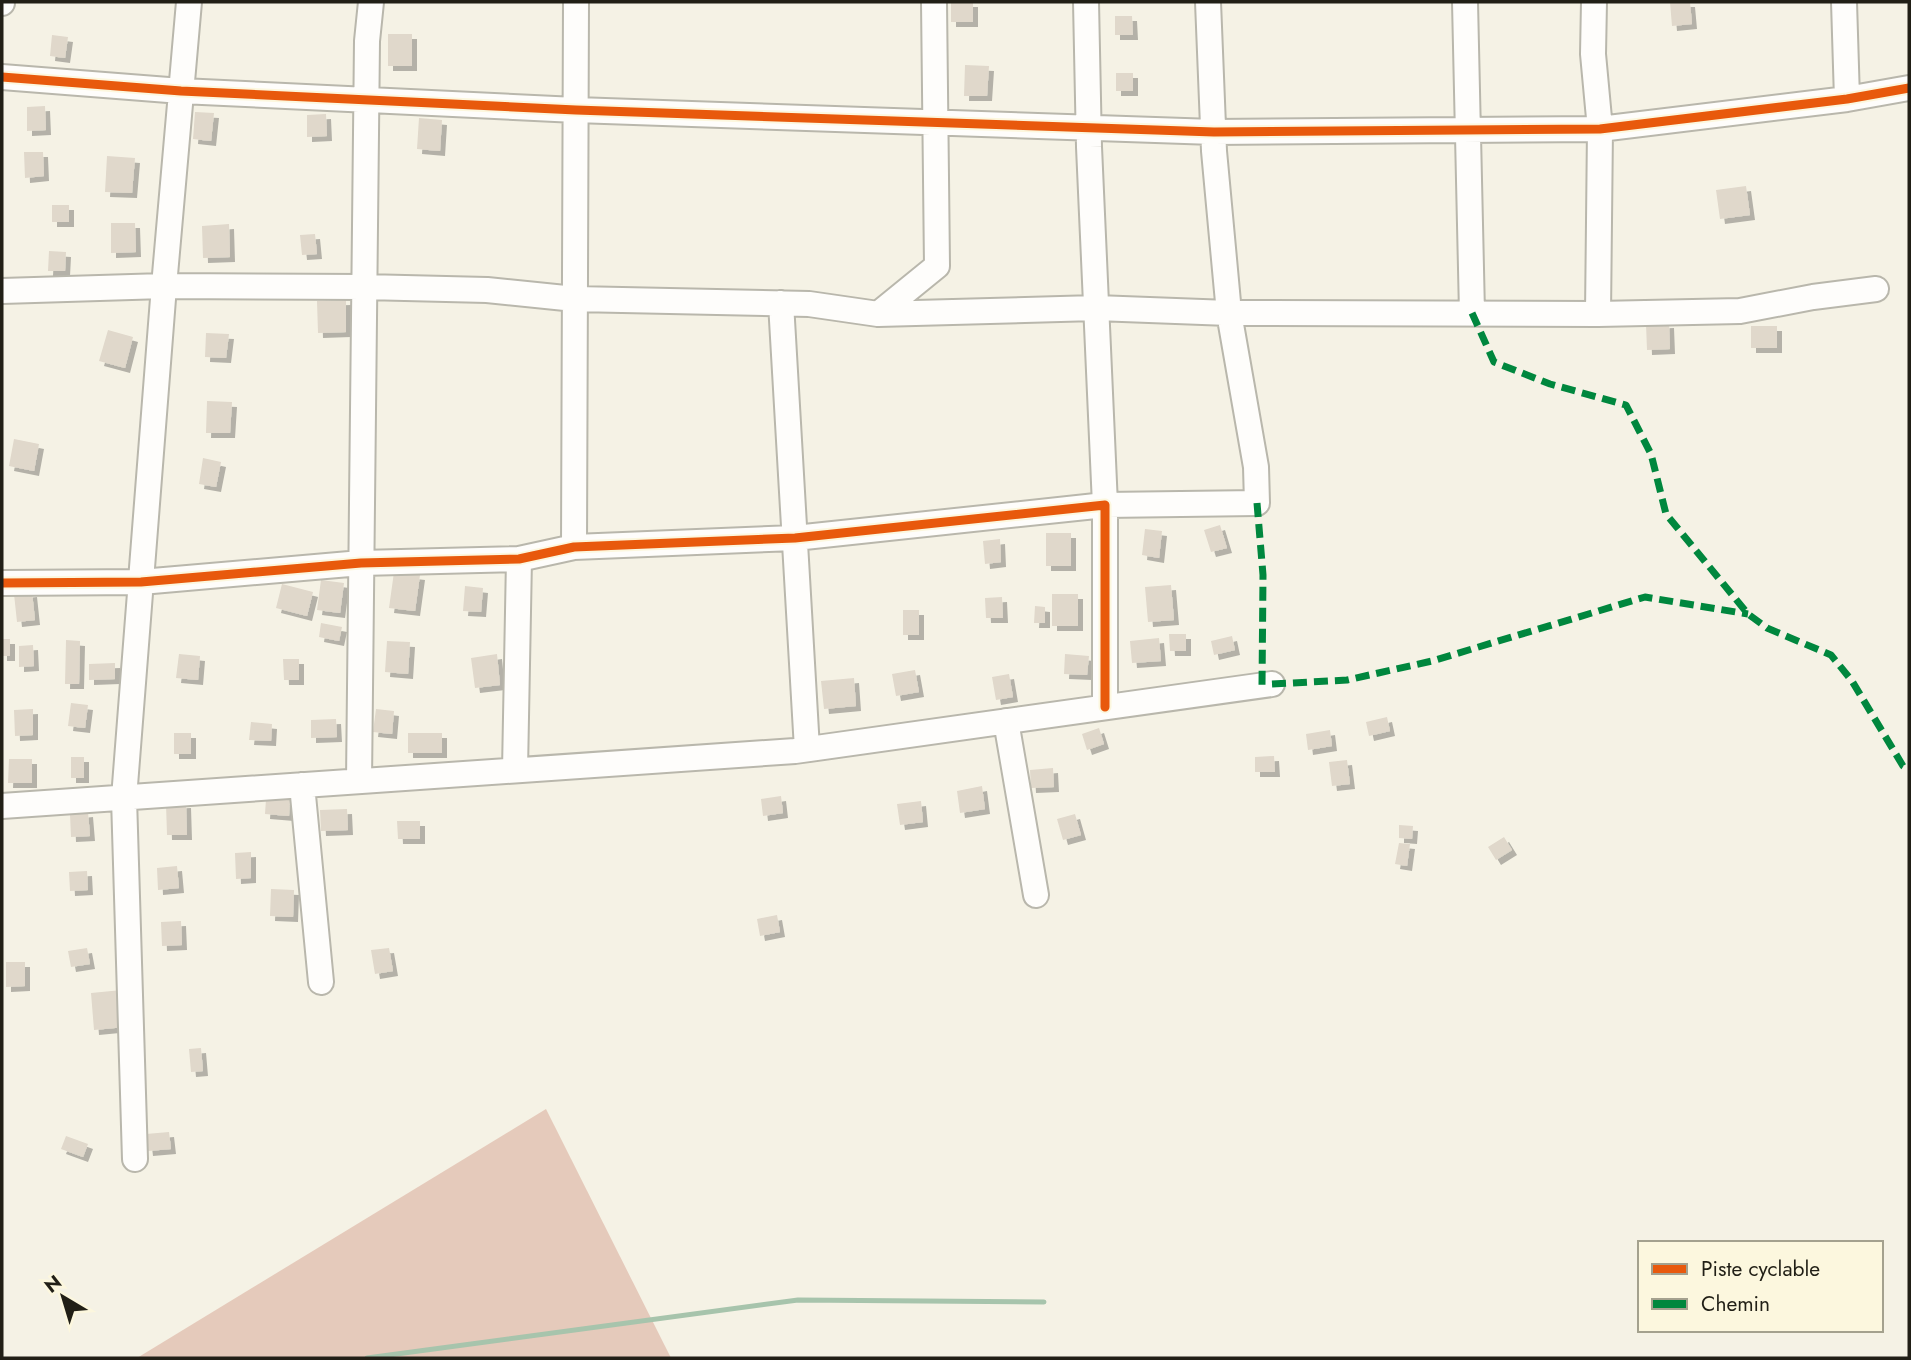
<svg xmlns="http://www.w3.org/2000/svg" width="1911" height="1360" viewBox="0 0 1911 1360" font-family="Jost,sans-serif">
	<defs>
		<filter id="shadow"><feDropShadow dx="5" dy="5" stdDeviation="0" flood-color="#0004"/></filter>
	</defs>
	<rect width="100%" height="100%" fill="#f5f2e5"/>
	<path fill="#e5cabb" d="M546 1109 671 1358H137Z"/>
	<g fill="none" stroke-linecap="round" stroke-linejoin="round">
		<path stroke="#a7c4ac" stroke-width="5" d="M367 1358 798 1300 1044 1302"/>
	</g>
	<path fill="#e0d8cb" filter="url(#shadow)" d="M951 2H973V22H951Z
		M1670 2H1690L1692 24 1672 26Z
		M1115 16H1132L1133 35H1115Z
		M388 34H412V66H388Z
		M52 35 68 37 65 58 50 56Z
		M965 65 989 66 987 96H964Z
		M1116 73H1133V91H1116Z
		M45 106 46 130 27 131V107Z
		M195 112 214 113 211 141 193 139Z
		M326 114 327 136 307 137V115Z
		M419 118 442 120 440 151 417 149Z
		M24 152H43L44 176 25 178Z
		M107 156 135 158 132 193 105 192Z
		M1746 186 1750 215 1720 219 1716 190Z
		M52 205H69V222H52Z
		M111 223H135L136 252 111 253Z
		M229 224 230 257 203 258 202 226Z
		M315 234 317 254 302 255 300 235Z
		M49 251 66 252 65 271H48Z
		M346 300V332L318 333 317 301Z
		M1669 323 1670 349 1647 350 1646 324Z
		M1751 326H1777V348H1751Z
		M108 330 133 337 125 368 99 361Z
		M206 333 229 334 226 358 205 357Z
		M207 401 232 402 230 433H206Z
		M14 439 39 444 34 471 9 466Z
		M203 458 221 462 216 487 199 484Z
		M1220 525 1227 548 1211 552 1204 530Z
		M1145 529 1162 531 1159 558 1142 555Z
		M1046 533H1071V566H1046Z
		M1000 539 1001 562 985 564 983 541Z
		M394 572 420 575 415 611 389 608Z
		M321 580 344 583 340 613 317 610Z
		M282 584 313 592 307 616 276 608Z
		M1171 585 1174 620 1148 622 1145 587Z
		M465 586 483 588 481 612 463 611Z
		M32 592 35 620 17 622 14 594Z
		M1052 594H1078V626H1052Z
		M1002 597 1003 618H986L985 598Z
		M1035 606 1045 607V623H1034Z
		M903 610H919V635H903Z
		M321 623 342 627 339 641 319 637Z
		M1169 634H1186V651H1170Z
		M1232 636 1235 650 1214 655 1211 641Z
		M1159 638 1161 661 1132 663 1130 641Z
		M2 639H10V656H2Z
		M66 640 80 641 79 684H65Z
		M387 641 410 642 408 674 385 672Z
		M33 645 34 666 19 667V646Z
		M179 654 200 656 198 680 176 678Z
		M497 654 500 685 475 688 471 658Z
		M1065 654 1089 656 1087 675 1064 674Z
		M283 659H299V680H284Z
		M115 663V679L89 680V664Z
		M915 670 919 692 896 696 892 674Z
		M1009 674 1013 697 996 700 992 677Z
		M854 678 856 706 824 709 821 681Z
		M71 703 88 705 85 728 68 726Z
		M33 709V735L15 736 14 710Z
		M376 709 394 711 392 734 373 732Z
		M1387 717 1390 731 1369 736 1366 722Z
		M336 719 337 737 311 738V720Z
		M251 722 272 724 271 741 249 740Z
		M1099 728 1104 744 1087 750 1082 734Z
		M1330 730 1332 746 1308 750 1306 734Z
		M174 733H191V754H174Z
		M408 733H442V753H408Z
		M1274 756 1275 772H1255V757Z
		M71 757H84V778H71Z
		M9 759H32V783H8Z
		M1347 760 1350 784 1332 786 1329 762Z
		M1053 768 1054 787 1031 788 1030 770Z
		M982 786 985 809 960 813 957 791Z
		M781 796 783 813 763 816 761 799Z
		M266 799 290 800 289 816 265 814Z
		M921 801 923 822 900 825 897 804Z
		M186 803 187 835H167L166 804Z
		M347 809 348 830 321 831 320 810Z
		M88 812 90 836 71 837 70 814Z
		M1075 814 1081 835 1063 840 1057 819Z
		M397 821H420V839H398Z
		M1399 825 1413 826 1412 839 1399 838Z
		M1504 837 1512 850 1496 860 1488 847Z
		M1399 843 1410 844 1407 866 1395 864Z
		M251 852V878L236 879 235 853Z
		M177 866 179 888 158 890 157 868Z
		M87 871 88 890 70 891 69 872Z
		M271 889 294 890 293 917 270 916Z
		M777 915 780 932 760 936 757 919Z
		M181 921 182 945 162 946 161 922Z
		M87 948 90 964 71 967 68 951Z
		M389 948 393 971 375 974 371 950Z
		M6 962H25V986L6 987Z
		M122 990 125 1027 94 1030 91 993Z
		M201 1048 203 1071 191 1072 189 1049Z
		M169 1132 171 1149 148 1151 146 1134Z
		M66 1136 88 1144 83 1157 61 1149Z"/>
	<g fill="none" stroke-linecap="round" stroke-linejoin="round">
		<g stroke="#b9b7ac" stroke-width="28">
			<path id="minor" d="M1086 2 1089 147 1105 505 1257 503 1256 467 1229 313 1214 151 1208 2
				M1465 2 1472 313
				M1594 2 1593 54 1600 129 1598 314
				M1844 2 1847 99
				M2 3V2
				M2 77 181 91 576 110 1214 132 1600 129 1847 99 1909 88
				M2 291 164 286 364 287 487 290 575 299 809 304 878 314 1096 308 1229 313 1598 314 1740 311 1813 297 1876 289
				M781 303 807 749
				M878 314 937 266 934 2
				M574 547 576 2
				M2 583 141 582 361 563 519 559 574 547 795 538 1105 505V707
				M1006 721 1036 895
				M515 770 519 559
				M359 781 367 41 371 2
				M302 785 321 982
				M2 806 795 751 1272 684
				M135 1159 124 798 164 286 189 2"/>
		</g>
		<use href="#minor" stroke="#fefdfb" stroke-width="24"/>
		<path stroke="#00873e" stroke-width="7" stroke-dasharray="14 7" stroke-linecap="butt" d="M1472 313 1494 362 1550 384 1626 405 1651 454 1666 514 1748 614 1767 628 1831 655 1852 681 1903 766 1909 770
			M1257 503 1263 575 1262 686
			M1272 684 1347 680 1432 661 1645 597 1748 614"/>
		<g stroke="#fcf7de" stroke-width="13">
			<path id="cycleway" d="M2 77 181 91 576 110 1214 132 1600 129 1847 99 1909 88
				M2 583 141 582 361 563 519 559 574 547 795 538 1105 505V707"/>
		</g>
		<use href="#cycleway" stroke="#e8590c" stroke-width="9"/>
	</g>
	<rect width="1911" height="1360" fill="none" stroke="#211f16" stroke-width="7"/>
	<rect x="1638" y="1241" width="245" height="91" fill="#fcf7de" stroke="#a4a18e" stroke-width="2"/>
	<rect x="1652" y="1264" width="35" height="10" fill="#e8590c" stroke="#a4a18e" stroke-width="2"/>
	<text x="1701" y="1276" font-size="21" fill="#211f16">Piste cyclable</text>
	<rect x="1652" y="1299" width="35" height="10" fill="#00873e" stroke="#a4a18e" stroke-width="2"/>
	<text x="1701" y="1311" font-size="21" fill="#211f16">Chemin</text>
	<g transform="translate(63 1297) rotate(322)" stroke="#fcf7de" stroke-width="5" paint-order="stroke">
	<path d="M0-5L12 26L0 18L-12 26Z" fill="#211f16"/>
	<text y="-10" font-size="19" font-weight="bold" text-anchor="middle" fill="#211f16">N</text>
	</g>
</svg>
